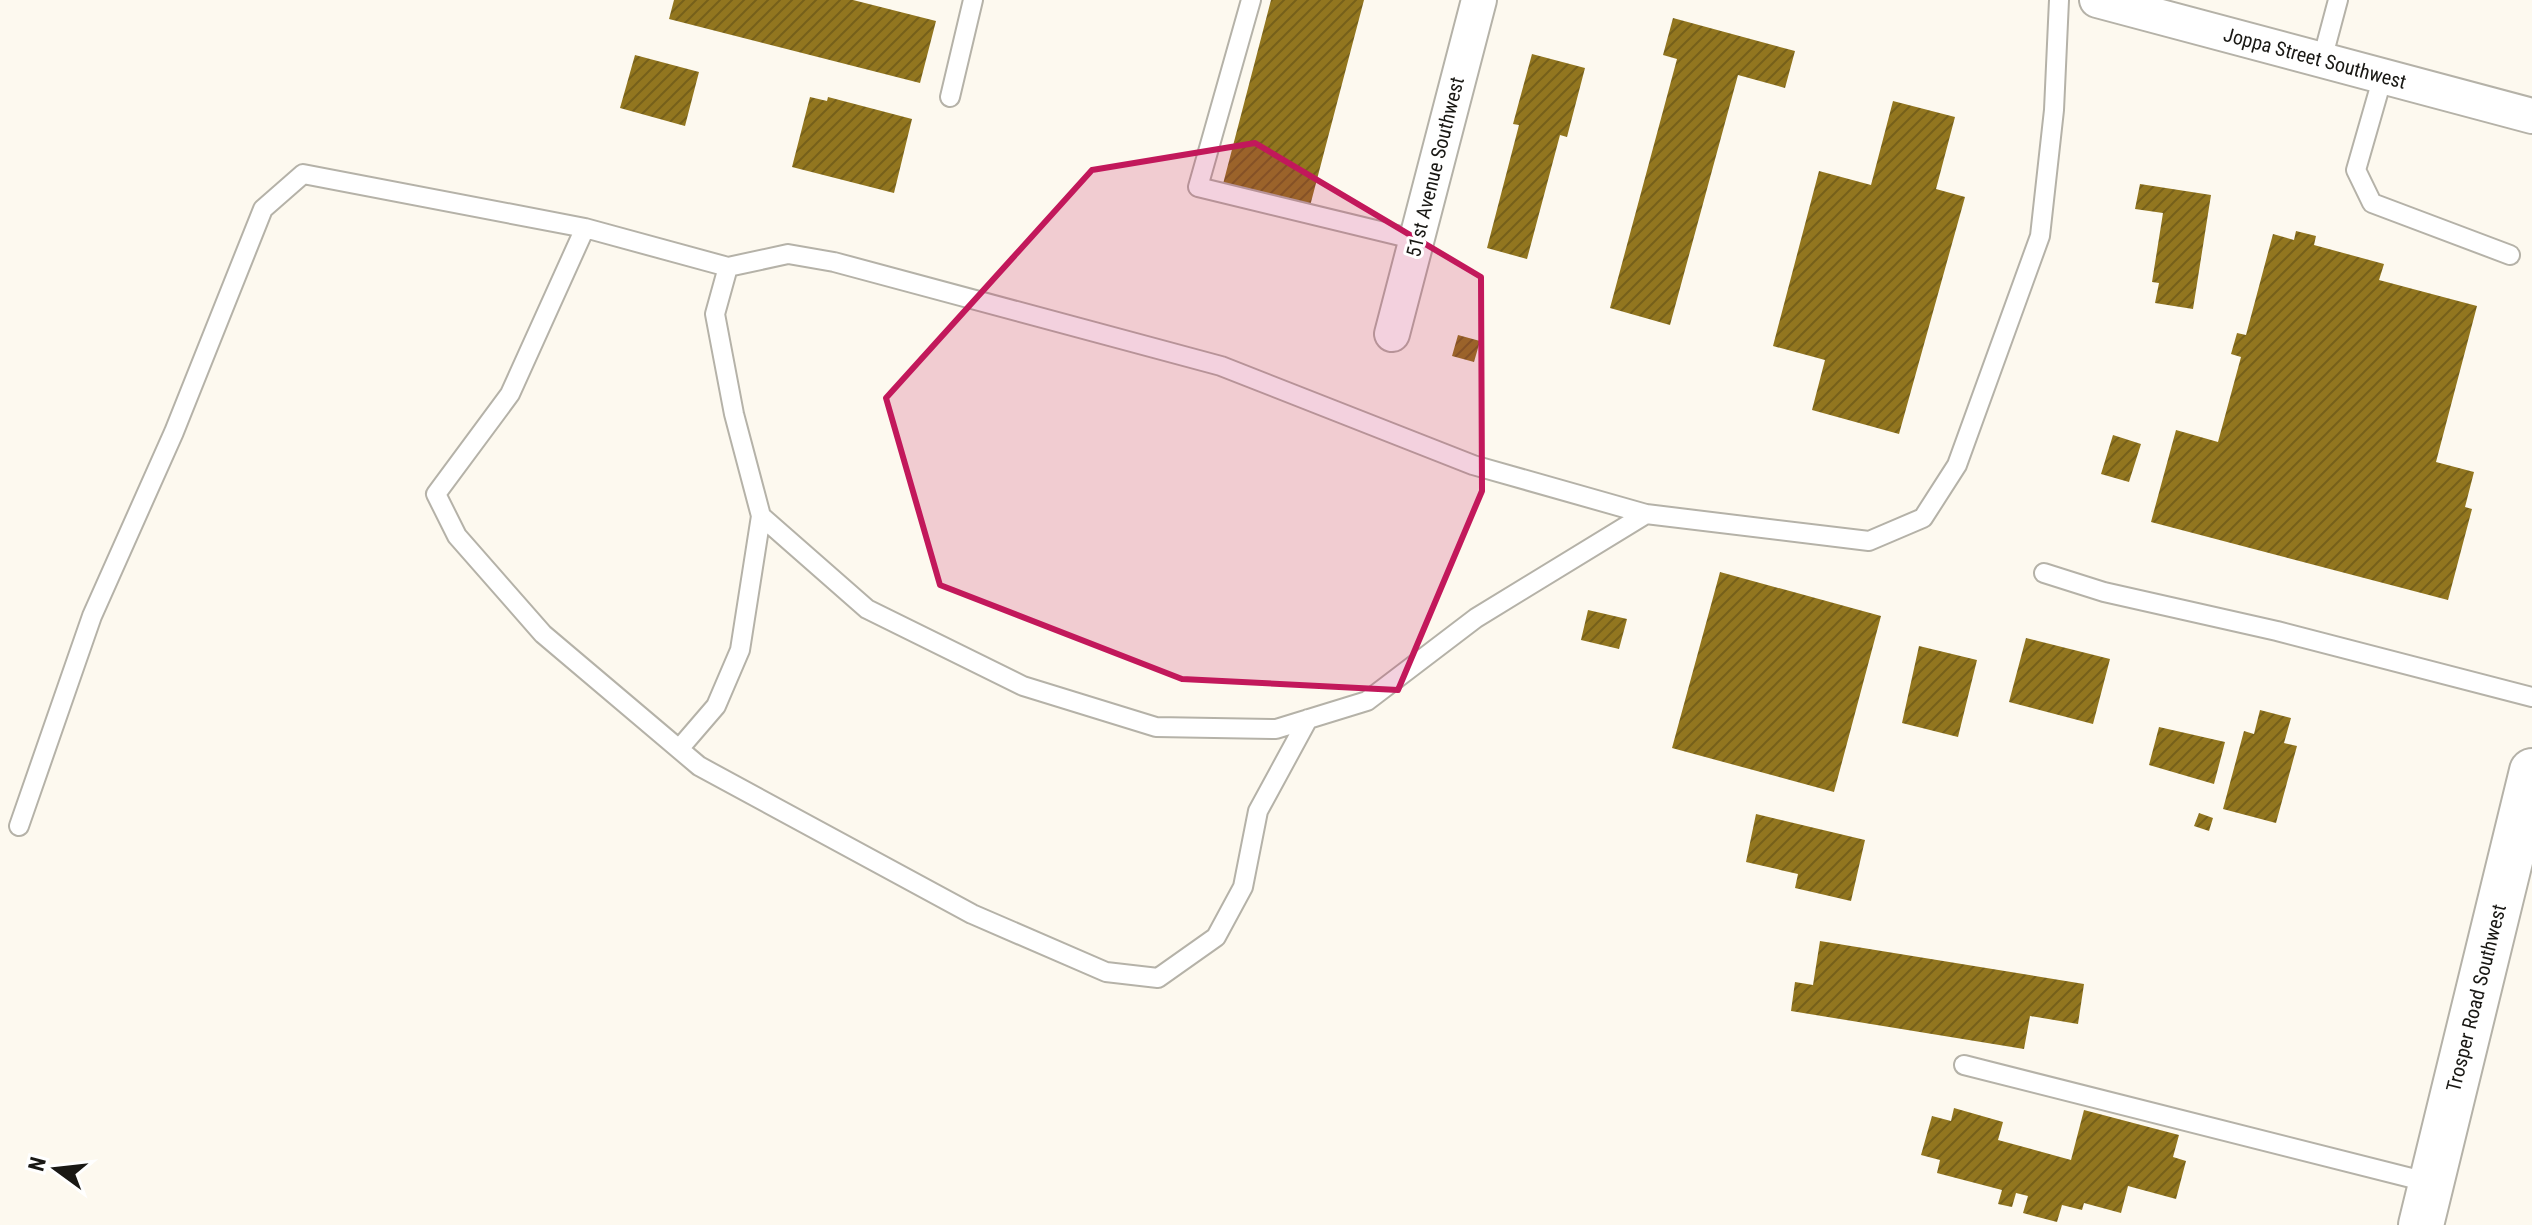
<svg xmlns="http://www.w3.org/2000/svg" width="2532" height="1225" viewBox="0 0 2532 1225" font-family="'Roboto Condensed',sans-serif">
	<defs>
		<pattern id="building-hatch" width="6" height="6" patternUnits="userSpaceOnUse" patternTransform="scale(2)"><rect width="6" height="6" fill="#92761f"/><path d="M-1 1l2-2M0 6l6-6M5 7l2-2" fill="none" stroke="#76601a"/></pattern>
	</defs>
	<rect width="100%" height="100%" fill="#fdf9ef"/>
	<path fill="url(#building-hatch)" d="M674 0H853L936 21 920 83 669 19Z
		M1271 0H1364L1310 206 1223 184Z
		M1673 18 1795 51 1785 88 1738 75 1670 325 1610 308 1677 59 1663 55Z
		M1532 54 1585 68 1567 137 1560 135 1527 259 1487 248 1519 125 1513 124Z
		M635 55 699 72 685 126 620 108Z
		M810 97 827 101 828 97 912 119 894 193 792 167Z
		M1893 101 1955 117 1936 189 1965 197 1899 434 1812 410 1825 360 1773 346 1819 171 1871 185Z
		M2140 184 2211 195 2193 309 2155 303 2159 283 2152 282 2163 213 2135 209Z
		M2296 231 2316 236 2314 245 2384 264 2379 280 2477 306 2436 462 2474 472 2465 507 2472 509 2448 600 2151 522 2176 430 2218 442 2241 357 2231 354 2237 333 2246 335 2273 234 2294 240Z
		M1458 335 1480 341 1474 362 1452 356Z
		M2113 435 2141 444 2129 482 2101 474Z
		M1720 572 1881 616 1834 792 1672 748Z
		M1588 610 1627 619 1619 649 1581 640Z
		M2026 638 2110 659 2093 724 2009 702Z
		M1919 646 1977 660 1958 737 1902 723Z
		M2260 710 2291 718 2284 743 2297 746 2276 823 2223 809 2244 731 2254 734Z
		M2159 727 2225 742 2214 784 2149 765Z
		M2199 813 2213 818 2209 831 2194 826Z
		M1756 814 1865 840 1851 901 1795 888 1798 874 1746 862Z
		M1820 941 2084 984 2078 1024 2030 1016 2024 1049 1791 1011 1795 982 1813 985Z
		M1954 1108 2003 1122 1998 1140 2071 1160 2084 1110 2179 1135 2173 1157 2186 1161 2176 1199 2128 1186 2121 1213 2084 1203 2082 1210 2062 1205 2057 1222 2023 1213 2028 1196 2016 1193 2012 1207 1998 1204 2002 1190 1937 1173 1940 1160 1921 1155 1932 1116 1951 1121Z"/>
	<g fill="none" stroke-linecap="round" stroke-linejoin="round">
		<g stroke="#b5b2a8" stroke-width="22">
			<path id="lane" d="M1251 0 1198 187 1417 240
				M2322 60 2338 0
				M2383 76 2356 170 2372 203 2510 255
				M950 97 973 0
				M585 228 510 394 436 494 457 536 543 634 699 766 972 914 1106 972 1158 978 1216 937 1243 887 1258 811 1308 719
				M1646 514 1476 618 1367 701 1276 729 1156 727 1023 686 867 609 761 516 734 414 715 314 728 267 788 254 834 262 1221 366 1473 465 1646 514 1869 541 1923 518 1957 465 2040 236 2054 110 2059 0
				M2044 573 2104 592 2277 631 2532 697
				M679 749 716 706 740 650 761 516
				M19 826 92 616 174 432 263 209 303 174 585 228 728 267
				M1964 1065 2431 1183"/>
		</g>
		<g stroke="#b5b2a8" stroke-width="38">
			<path id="street" d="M2097 0 2532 116
				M1392 334 1479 0"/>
		</g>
		<g stroke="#b5b2a8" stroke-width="48">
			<path id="secondary" d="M2421 1225 2532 771"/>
		</g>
		<use href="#lane" stroke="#fff" stroke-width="18"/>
		<use href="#street" stroke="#fff" stroke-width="34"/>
		<use href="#secondary" stroke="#fff" stroke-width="44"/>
	</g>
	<path fill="#c2185b" fill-opacity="0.2" stroke="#c2185b" stroke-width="6" stroke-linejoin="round" d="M1255 143 1481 277 1482 491 1398 690 1182 679 940 585 886 398 1092 170Z"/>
	<g text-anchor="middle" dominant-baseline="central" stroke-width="6" stroke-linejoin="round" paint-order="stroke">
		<g font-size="20" fill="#191814" stroke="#fff">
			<text transform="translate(2315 58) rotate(15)">Joppa Street Southwest</text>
			<text transform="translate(1435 167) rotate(-76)">51st Avenue Southwest</text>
			<text transform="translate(2476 998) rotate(-76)">Trosper Road Southwest</text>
		</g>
	</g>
	<g transform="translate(56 1169) rotate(285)" stroke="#ffffff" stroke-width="6" paint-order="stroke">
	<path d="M0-6L14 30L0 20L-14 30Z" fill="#191814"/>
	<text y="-12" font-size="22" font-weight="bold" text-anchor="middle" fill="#191814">N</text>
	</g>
</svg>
